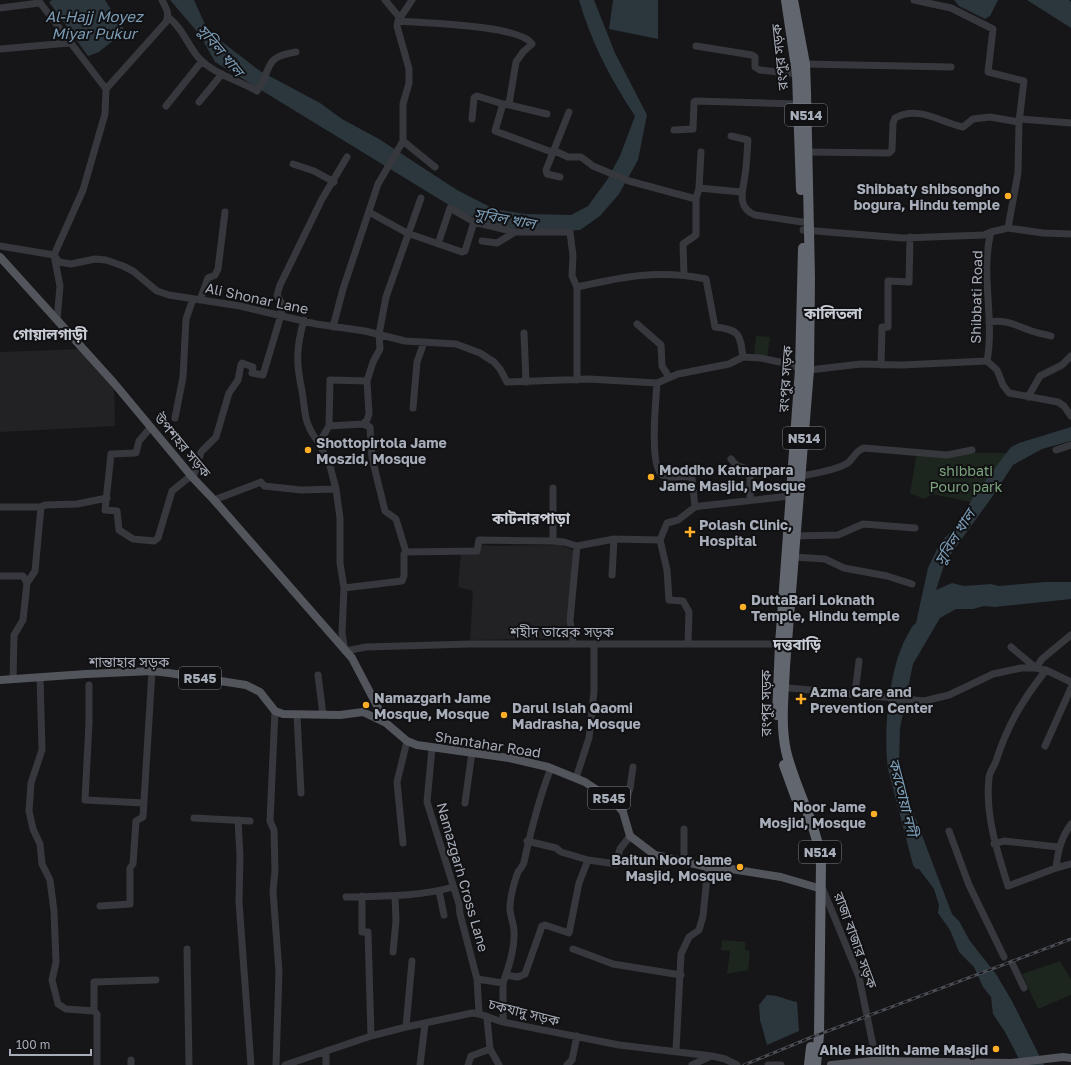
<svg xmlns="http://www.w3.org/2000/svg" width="1071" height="1065" viewBox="0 0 1071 1065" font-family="'Golos Text','Noto Sans Bengali',sans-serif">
	<rect width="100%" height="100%" fill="#161618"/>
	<path fill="#222225" d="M83 349 114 383 115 426 0 432V352Z
		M481 545 495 546 561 545 574 551 565 638 470 640 473 591 458 587 461 554Z"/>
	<path fill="#1d261e" d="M756 336 770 337 767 358 754 356Z
		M917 452 955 456 975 453H1010L976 503 932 494 924 499 910 493Z
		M722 940 745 942V950L750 951 748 970 727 974 730 951 721 950Z
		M1060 961 1071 979V995L1038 1009 1022 974Z"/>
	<path fill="#2b363d" d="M52 0H105L125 31 99 52 88 56 49 2Z
		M170 0H194L208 31 260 71 320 103 342 119 379 139 457 190 494 209 526 214 571 215 588 206 607 180 620 156 635 116C611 80 591 42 579 0H594L615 53 647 115 638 160 619 194 600 216 580 230 539 232 500 226 462 213 215 62 200 35Z
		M613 0H658V39L609 29Z
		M954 0H998L990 16 985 19 959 6Z
		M1027 0H1069L1071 2V28Z
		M1071 427V441L1042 449 1013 465 992 497 945 562 936 590 952 583 964 586 991 584 999 586 1045 582H1071V599L995 607 984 606 973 609H956L940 618 913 664 900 728 899 765 907 796 952 914 959 921 970 941 996 974 1012 1001 1044 1065H1020L1019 1059 1005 1032 993 1014 991 997 983 987 974 967 959 952 950 930 938 913 939 905 934 889 919 869H916L913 865 888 769C883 733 889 667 907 636 910 631 911 627 916 623L928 568 940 543 956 527 975 494 1011 447 1019 443Z
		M767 995C779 995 786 1000 797 1002L799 1031 767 1045 760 1020 759 1005Z"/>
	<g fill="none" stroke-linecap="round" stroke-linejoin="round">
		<path stroke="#36383d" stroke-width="7" d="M38 0 106 89 105 114 83 190 54 255 60 286 57 320
			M385 0 400 18
			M914 0 951 8 993 29 988 72 1024 81 1019 122 1018 173 1008 228
			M0 8 39 3
			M168 17C182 27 187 44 198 57 213 74 238 80 257 91 273 69 262 57 296 52
			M398 21C422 23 521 25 532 44L523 52 516 62 509 104
			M696 46 752 55 755 57V67L760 70 797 74
			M0 49 69 43
			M805 64 951 67
			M106 89 166 22C170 13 166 8 162 0
			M199 102 222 74
			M166 106 202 61
			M547 114 505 104 502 107 495 131 549 151H555L568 157H581L593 166 629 181 696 199
			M472 119 474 98 477 96 503 104
			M1020 119 1071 123
			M674 130 693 129 694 102 696 101 797 104
			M731 136 748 140C747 151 747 163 745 175 743 191 736 207 755 215L802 222
			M403 141 435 167
			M807 152 889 153 892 150 893 123 895 118C918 105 940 122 963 127L973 119 990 117 1019 122
			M293 164 314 171 334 182
			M560 177 547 174 546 170 569 112
			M699 188 741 192
			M421 198 386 297 379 334 380 349 373 362 367 381 369 414 367 420 363 424 329 426 319 443 330 466 336 489 340 518V563L344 588 342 633 345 651 366 647 470 644H780
			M369 212 407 233 462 252 465 251 474 222
			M803 230 903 238 984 235 991 232
			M482 241 497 243 515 232
			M438 244 450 208 474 222 515 232H570L573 256 572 276 577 287V380
			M0 246 54 255
			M54 255 59 262 71 264 95 259 106 260 123 266 133 271 157 291 169 295 240 306 316 324 365 331 405 341 456 344 480 353 494 362 500 369 507 382 589 379 657 383 678 374 729 364 743 357 761 358 789 364 800 369 809 370 861 364 902 365 987 361
			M684 275 683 244 696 235V199L699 188 701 152
			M577 287C622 277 659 269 706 279L715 327C740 330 740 334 743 357
			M200 300 208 278 215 275 218 269 225 212
			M304 320C296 348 296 363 302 391 306 415 303 422 319 443
			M989 322C1005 319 1015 325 1029 330 1036 333 1044 334 1051 336
			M637 324 661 345 662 366 669 377
			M333 327 343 289 378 184 403 141V104L409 83V69L397 26 398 21 412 0
			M524 333 526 382
			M987 361C995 319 980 273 991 232L1008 228 1043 233 1071 234
			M987 361 997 370 1003 385 1009 393 1058 402 1064 406 1071 416
			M881 365 882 327H888V281L909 282 910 237
			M657 383C656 398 649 466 662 475 670 480 684 474 692 478L695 507
			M1028 397 1040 376 1062 365 1071 356
			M413 408 417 362 424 342
			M175 418 183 377 186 319 193 299
			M363 424 370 427 372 458 385 511 396 519 406 552
			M329 426 330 380 367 381
			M151 427 139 441 136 453 111 454 105 510 117 511 119 530 133 539 154 541 158 538 172 491 192 475
			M1056 450 1071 445
			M731 459 736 465 750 470V500
			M801 476C816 473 833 471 846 464 854 460 853 452 864 448L947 455 972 450
			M193 478 201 452 216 437 226 403 229 393 238 380 241 365 242 363 253 367 252 373 263 375 281 315 282 304 277 295 280 285 322 199 347 157
			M553 488V541
			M214 500 261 482 264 486 301 490 336 489
			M0 507H41
			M795 536 838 535 863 524 915 528
			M660 540 667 570 669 600 683 601 689 612 688 643
			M577 546 614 539 660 540 667 523 678 520 695 507 701 506 790 496
			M794 557 825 559 844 568 887 576 912 584
			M612 575 614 539
			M0 576H23L27 583 23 620 14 635 13 679
			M27 583 35 571 41 507 45 505 77 504 107 498
			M344 588 402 581 404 576V554L406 552 477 551 479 540 553 541 564 542 577 546
			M573 643 570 620 577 546
			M1011 647 1036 668 1042 659 1071 635
			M1046 670C1022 701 1008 724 996 761 994 767 989 772 989 778 985 815 997 851 1008 886L1056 868 1071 864
			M318 675 323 715
			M40 677 42 750 31 783 29 811 33 829 40 844 42 864 50 880 54 911 56 962 52 980 58 1004 66 1009 94 1011 97 1014V1065
			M89 685V723L85 800 144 803
			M779 687 924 701 949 695 993 674 1021 668H1036L1048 671 1071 682
			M855 693 859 661
			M275 711 270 821 274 830 275 871 273 891 279 972 276 1065
			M297 715 301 793
			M1045 746 1071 688
			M432 748 427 802 459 904 460 914 477 979 479 1013
			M576 778 589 738 594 691V644
			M465 803 472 752
			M623 812 630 788 633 767
			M194 818 250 821
			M238 820 240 856 239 902 251 1065
			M684 829V863
			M949 831 969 885 1004 957
			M527 841 556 848 561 852 588 860 616 864 620 849 630 836
			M403 843 397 782 407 741
			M994 844 1004 841 1058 847
			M1056 868C1058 850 1061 838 1071 824
			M822 887 859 977 874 1050
			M439 891 444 915
			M362 896V932H368L371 1036
			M346 897C382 896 419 897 453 887
			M100 906 130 904V868L133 864 136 821 143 817 152 671
			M187 949 189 1065
			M573 949 613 964 681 975
			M393 952 396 921 395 896
			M1012 963 1024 988
			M506 975 518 977 525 974 542 926 545 925 569 933 579 883 588 860
			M477 979 503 983C509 967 515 949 514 932 514 923 509 914 510 905 511 895 514 882 518 872 520 869 523 866 524 862 531 830 539 798 551 768
			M94 1011V982L156 980
			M487 1018 490 1049 499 1065
			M503 1022V983
			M406 1027 412 961
			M874 1050 891 1061
			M676 1051 681 954 689 937 699 930 703 916 708 867
			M131 1065V1060
			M285 1065 371 1036 406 1027 472 1013C482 1013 493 1020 503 1022L619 1045 712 1056 725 1059 737 1065
			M326 1065V1051
			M420 1065 425 1024
			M468 1065 471 1056 490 1049
			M567 1065 572 1060 577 1036
			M692 1065 709 1057
			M768 1065H781"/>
		<path stroke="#52555c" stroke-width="8" d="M0 257 114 383 193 478 214 500 352 658 386 723
			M0 680 86 674 152 671 169 673 246 685 260 692 275 711 283 714 340 715 363 712 386 723 407 741 417 745 509 758 548 767 585 782 615 802 623 812 630 836 655 855 708 867 731 869 781 877 815 887
			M831 1065 873 1061 1011 1063 1063 1057 1071 1058"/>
		<path stroke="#62666f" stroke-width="10" d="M786 0 797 74 801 190
			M793 0 805 64 806 92 810 278 809 370 785 666C784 693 780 724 786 751 795 789 816 822 821 861L819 1035 816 1065
			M777 715 780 644 800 369 803 248
			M784 765 796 798
			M809 1065 811 1047"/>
		<g stroke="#494c52" stroke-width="3">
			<path id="rail" d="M744 1065 812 1037 1071 939"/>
		</g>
		<use href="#rail" stroke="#111113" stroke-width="1.5" stroke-dasharray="4.5" stroke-linecap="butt"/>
	</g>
	<g fill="#feae27" stroke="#111113" stroke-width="1.5">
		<circle cx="1008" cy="196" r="4"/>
		<circle cx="308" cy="450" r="4"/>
		<circle cx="651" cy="477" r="4"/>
		<path d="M688 526h4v4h4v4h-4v4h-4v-4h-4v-4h4z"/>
		<circle cx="743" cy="607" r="4"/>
		<path d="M799 693h4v4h4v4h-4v4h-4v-4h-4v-4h4z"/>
		<circle cx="366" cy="705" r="4"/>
		<circle cx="504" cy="715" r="4"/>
		<circle cx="874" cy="814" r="4"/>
		<circle cx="740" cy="867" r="4"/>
		<circle cx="996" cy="1049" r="4"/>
	</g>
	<g text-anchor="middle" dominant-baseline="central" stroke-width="4" stroke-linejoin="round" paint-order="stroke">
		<g fill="#111113" stroke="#7a7e87" stroke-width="1">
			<rect x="785" y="104" width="42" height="22" rx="3"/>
			<rect x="783" y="427" width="42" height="22" rx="3"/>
			<rect x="179" y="667" width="42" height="22" rx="3"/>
			<rect x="588" y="787" width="42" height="22" rx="3"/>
			<rect x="799" y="841" width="42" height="22" rx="3"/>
		</g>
		<g font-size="13" font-weight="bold" fill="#a7adb9">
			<text x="806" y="115">N514</text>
			<text x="804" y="438">N514</text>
			<text x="200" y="678">R545</text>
			<text x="609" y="798">R545</text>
			<text x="820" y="852">N514</text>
		</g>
		<g font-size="14" fill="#a7adb9" stroke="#111113">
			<text transform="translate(779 57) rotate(-96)">রংপুর সড়ক</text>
			<text transform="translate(976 297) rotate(-89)">Shibbati Road</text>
			<text transform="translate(257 298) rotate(12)">Ali Shonar Lane</text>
			<text transform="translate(785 379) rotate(-86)">রংপুর সড়ক</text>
			<text transform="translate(183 445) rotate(50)">উপশহর সড়ক</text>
			<text x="562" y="631">শহীদ তারেক সড়ক</text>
			<text x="129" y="661">শান্তাহার সড়ক</text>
			<text transform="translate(765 703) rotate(-90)">রংপুর সড়ক</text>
			<text transform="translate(488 744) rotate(9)">Shantahar Road</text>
			<text transform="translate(463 877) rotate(74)">Namazgarh Cross Lane</text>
			<text transform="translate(856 940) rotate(70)">রাজা বাজার সড়ক</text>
			<text transform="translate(524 1012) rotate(14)">চকযাদু সড়ক</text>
		</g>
		<g font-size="14" font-weight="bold" fill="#a7adb9" stroke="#111113" text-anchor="start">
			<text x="1000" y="188" text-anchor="end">Shibbaty shibsongho<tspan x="1000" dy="16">bogura, Hindu temple</tspan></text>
			<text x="316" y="442">Shottopirtola Jame<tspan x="316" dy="16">Moszid, Mosque</tspan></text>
			<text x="659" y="469">Moddho Katnarpara<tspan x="659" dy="16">Jame Masjid, Mosque</tspan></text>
			<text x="699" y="524">Polash Clinic,<tspan x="699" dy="16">Hospital</tspan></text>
			<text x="751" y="599">DuttaBari Loknath<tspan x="751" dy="16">Temple, Hindu temple</tspan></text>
			<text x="810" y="691">Azma Care and<tspan x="810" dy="16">Prevention Center</tspan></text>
			<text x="374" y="697">Namazgarh Jame<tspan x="374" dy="16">Mosque, Mosque</tspan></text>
			<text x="512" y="707">Darul Islah Qaomi<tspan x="512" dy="16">Madrasha, Mosque</tspan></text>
			<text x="866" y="806" text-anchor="end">Noor Jame<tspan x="866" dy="16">Mosjid, Mosque</tspan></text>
			<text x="732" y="859" text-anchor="end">Baitun Noor Jame<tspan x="732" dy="16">Masjid, Mosque</tspan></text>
			<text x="988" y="1049" text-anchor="end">Ahle Hadith Jame Masjid</text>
		</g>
		<g font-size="14" fill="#7ca57d" stroke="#111113">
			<text x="966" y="470">shibbati<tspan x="966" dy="16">Pouro park</tspan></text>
		</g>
		<g font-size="15" font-style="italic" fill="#7b9db6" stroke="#111113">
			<text x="94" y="16">Al-Hajj Moyez<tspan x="94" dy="17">Miyar Pukur</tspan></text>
			<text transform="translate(221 50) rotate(50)">সুবিল খাল</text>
			<text transform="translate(505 218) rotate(10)">সুবিল খাল</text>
			<text transform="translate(954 537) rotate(-58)">সুবিল খাল</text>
			<text transform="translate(904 797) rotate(76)">করতোয়া নদী</text>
		</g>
		<g font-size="15" font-weight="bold" fill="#c8ccd5" stroke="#111113">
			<text x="833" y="313">কালিতলা</text>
			<text x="50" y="334">গোয়ালগাড়ী</text>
			<text x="531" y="518">কাটনারপাড়া</text>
			<text x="797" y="644">দত্তবাড়ি</text>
		</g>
	</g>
	<path d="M10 1049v6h81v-6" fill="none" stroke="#a7adb9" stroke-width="2"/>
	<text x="16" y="1049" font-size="12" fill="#a7adb9" stroke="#111113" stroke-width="3" paint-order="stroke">100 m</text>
</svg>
